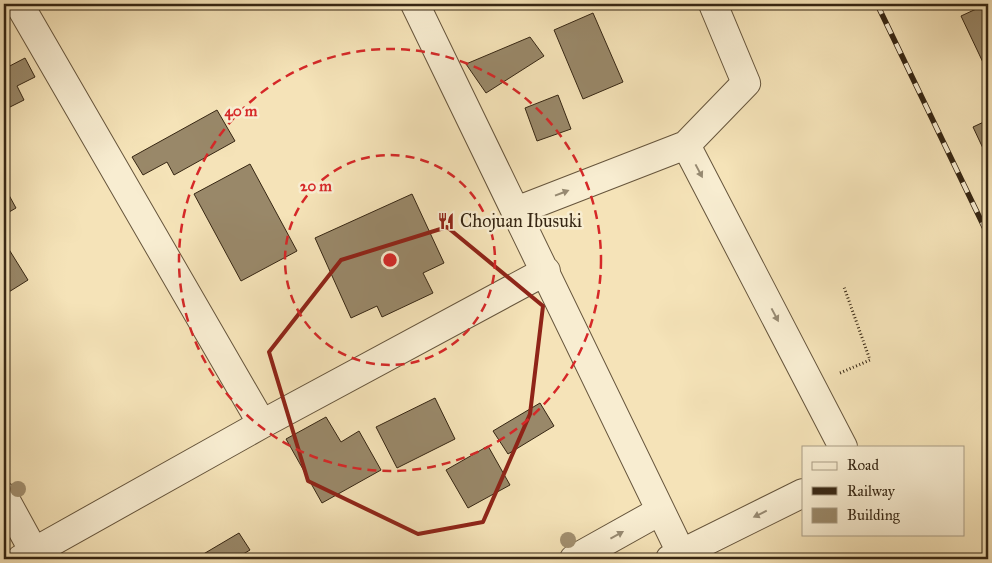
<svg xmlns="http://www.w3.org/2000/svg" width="992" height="563" viewBox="0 0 992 563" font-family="'IM FELL Great Primer',serif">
	<rect width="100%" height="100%" fill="#f5e3b8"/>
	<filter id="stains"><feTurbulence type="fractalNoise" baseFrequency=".004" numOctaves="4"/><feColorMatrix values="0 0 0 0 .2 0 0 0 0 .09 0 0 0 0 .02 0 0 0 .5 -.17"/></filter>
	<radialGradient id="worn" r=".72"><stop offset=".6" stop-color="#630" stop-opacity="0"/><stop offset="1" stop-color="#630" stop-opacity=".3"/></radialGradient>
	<path fill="#998869" stroke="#362613" d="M987 4H988V73L961 16Z
		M593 13 623 82 583 99 554 30Z
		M530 37 544 56 486 93 466 64Z
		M25 58 35 77 17 86 24 100 4 110V69Z
		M558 95 571 129 537 141 525 108Z
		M217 110 235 141 174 175 167 162 143 175 132 157Z
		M988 120V159L973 127Z
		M250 164 297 251 241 281 194 194Z
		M4 186 16 208 4 215Z
		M412 194 444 263 423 273 433 293 382 317 377 306 351 318 315 238Z
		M5 243 28 280 4 295V244Z
		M435 398 455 439 397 468 376 427Z
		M540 403 554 426 508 454 493 431Z
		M326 417 341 442 359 431 381 470 322 503 286 439Z
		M488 446 510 485 468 508 446 470Z
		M239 533 250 550 235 559H195Z"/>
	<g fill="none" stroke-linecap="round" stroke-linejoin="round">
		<g stroke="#66553c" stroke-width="30">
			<path id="minor" d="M19 4 262 424
				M415 4 684 559
				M686 145 746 83 713 4
				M516 211 686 145 843 447
				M4 497 38 559
				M21 559 262 424 546 271
				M574 559 660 511
				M670 559 803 493"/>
		</g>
		<path stroke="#362613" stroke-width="3" stroke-dasharray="1 2.5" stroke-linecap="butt" d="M840 373 870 360 844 287"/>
		<use href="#minor" stroke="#f8edd1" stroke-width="28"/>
		<g stroke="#362613" stroke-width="5.5">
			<path id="rail" d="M877 4 988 235"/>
		</g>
		<use href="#rail" stroke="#f8edd1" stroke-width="4" stroke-dasharray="11" stroke-linecap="butt"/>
	</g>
	<g fill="#a29070">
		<circle cx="18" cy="489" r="8"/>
		<circle cx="568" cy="540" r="8"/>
	</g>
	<defs><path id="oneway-solid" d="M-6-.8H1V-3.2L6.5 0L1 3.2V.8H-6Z" transform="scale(1.25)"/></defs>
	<g fill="#978a72">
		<use href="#oneway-solid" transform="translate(699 171) rotate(62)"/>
		<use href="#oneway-solid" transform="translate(562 193) rotate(-21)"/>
		<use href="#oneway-solid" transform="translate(775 315) rotate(62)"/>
		<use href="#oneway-solid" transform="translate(760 514) rotate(154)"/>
		<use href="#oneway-solid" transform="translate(617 535) rotate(-29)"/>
	</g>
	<path fill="none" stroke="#8f2418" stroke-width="4" stroke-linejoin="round" d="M447 227 543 306 530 414 483 522 418 534 308 481 269 352 341 260Z"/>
	<g fill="none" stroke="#d62828" stroke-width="2.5" stroke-dasharray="9 6">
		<circle cx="390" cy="260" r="105"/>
		<circle cx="390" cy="260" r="211"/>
	</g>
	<defs>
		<g id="restaurant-bare" transform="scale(1.35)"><path d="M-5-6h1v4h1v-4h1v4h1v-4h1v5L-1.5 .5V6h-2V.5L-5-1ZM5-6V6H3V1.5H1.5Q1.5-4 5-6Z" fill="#8f2418" stroke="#f8edd1" stroke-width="2.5" paint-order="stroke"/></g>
	</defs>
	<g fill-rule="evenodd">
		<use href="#restaurant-bare" x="446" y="221"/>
	</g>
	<g text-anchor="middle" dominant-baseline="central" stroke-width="5" stroke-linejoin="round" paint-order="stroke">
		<g font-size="18" fill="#362613" stroke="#f8edd1" text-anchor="start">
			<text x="460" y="221">Chojuan Ibusuki</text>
		</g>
	</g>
	<circle cx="390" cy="260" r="8" fill="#d62828" stroke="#f8edd1" stroke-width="2.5"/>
	<g font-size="15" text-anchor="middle" font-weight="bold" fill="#d62828" stroke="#f8edd1" stroke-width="5" stroke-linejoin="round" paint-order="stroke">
		<text x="241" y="116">40 m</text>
		<text x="316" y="191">20 m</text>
	</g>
	<rect width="992" height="563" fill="none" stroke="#f5e3b8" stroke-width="20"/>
	<rect x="5" y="5" width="982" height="553" fill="none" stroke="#362613" stroke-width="2.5"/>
	<rect x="10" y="10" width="972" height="543" fill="none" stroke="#362613"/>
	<rect x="802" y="446" width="162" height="90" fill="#f8edd1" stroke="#aa9d85"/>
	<rect x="812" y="462" width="25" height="8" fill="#f8edd1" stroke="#aa9d85"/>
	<text x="847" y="470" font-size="15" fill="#362613">Road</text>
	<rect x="812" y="487" width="25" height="8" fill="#362613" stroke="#aa9d85"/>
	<text x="847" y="496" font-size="15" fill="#362613">Railway</text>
	<rect x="812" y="508" width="25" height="15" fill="#998869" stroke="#aa9d85"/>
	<text x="847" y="520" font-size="15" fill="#362613">Building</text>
	<rect width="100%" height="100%" filter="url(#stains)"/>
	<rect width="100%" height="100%" fill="url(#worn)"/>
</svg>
